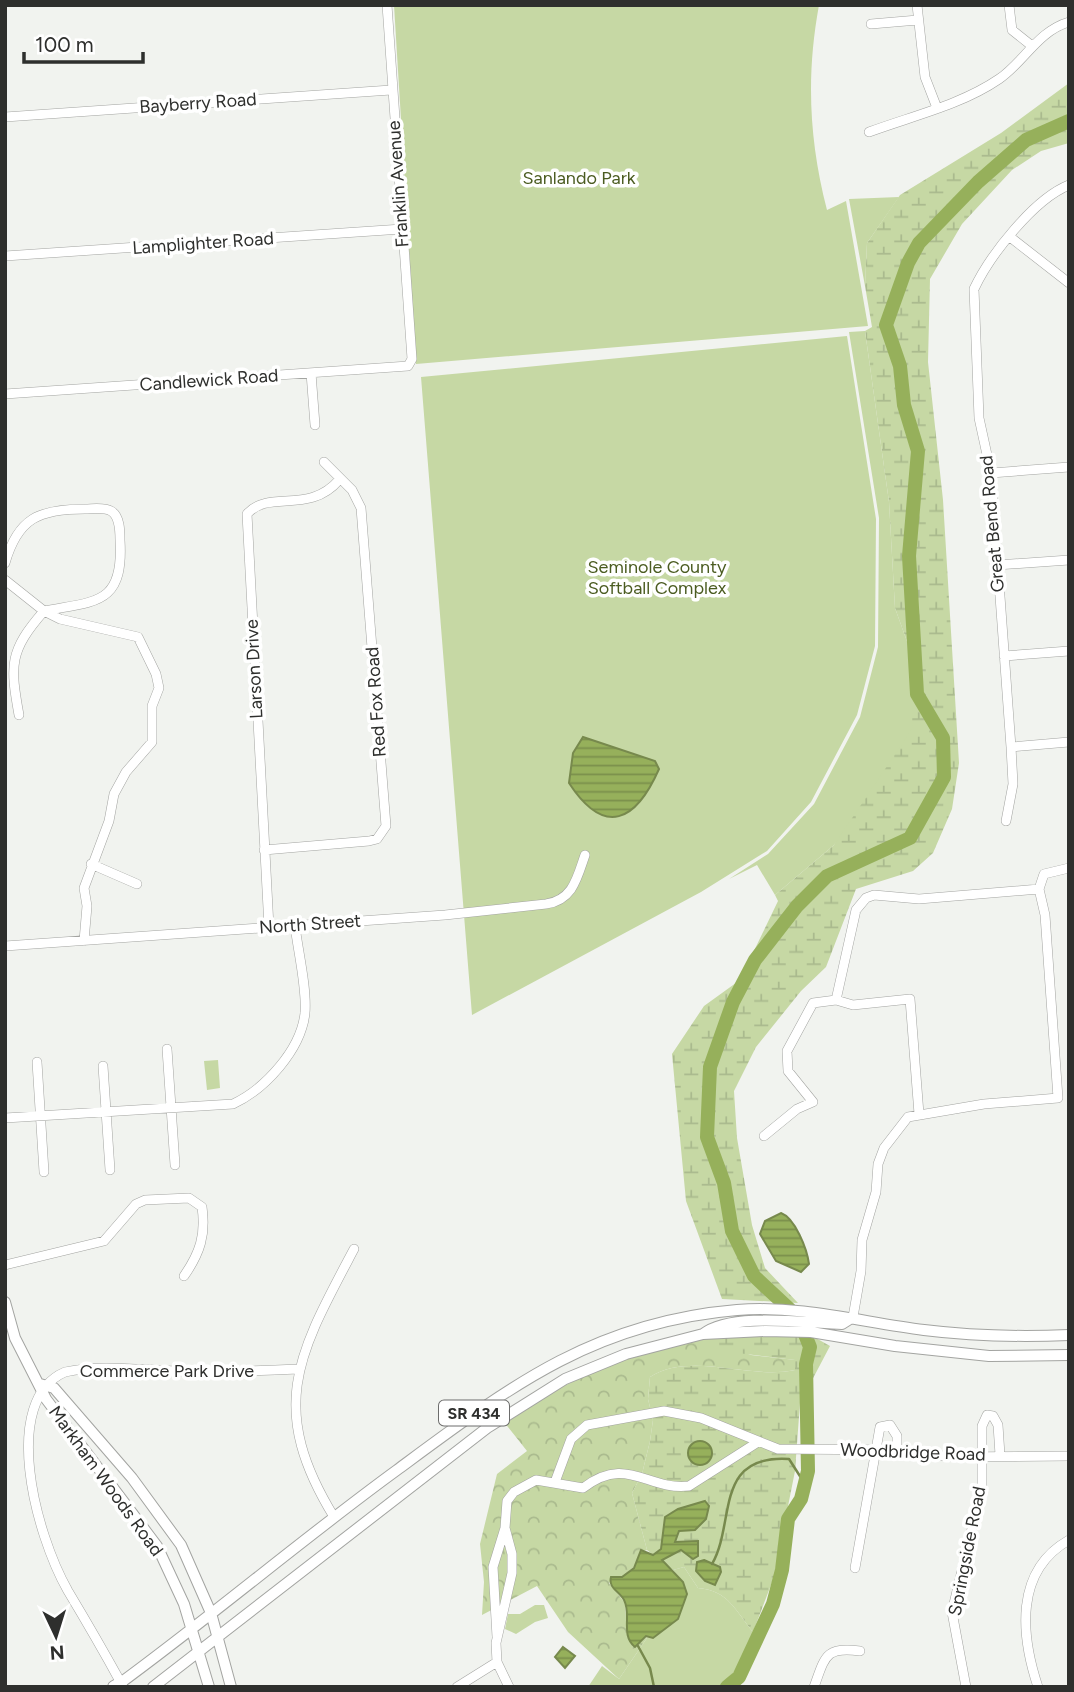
<svg xmlns="http://www.w3.org/2000/svg" width="1074" height="1692" viewBox="0 0 1074 1692" font-family="Figtree,sans-serif">
	<defs>
		<pattern id="forest-crowns" width="20" height="18" patternUnits="userSpaceOnUse" patternTransform="scale(1.75)"><rect width="20" height="18" fill="#c6d8a4"/><path d="M2 6a3 3 0 1 1 6 0M12 15a3 3 0 1 1 6 0" fill="none" stroke="#aaba8e"/></pattern>
		<pattern id="wetland-marsh" width="20" height="14" patternUnits="userSpaceOnUse" patternTransform="scale(1.75)"><rect width="20" height="14" fill="#c6d8a4"/><path d="M1 5h8M5 5V1M11 12h8M15 12V8" fill="none" stroke="#aaba8e"/></pattern>
		<pattern id="water-rules" width="6" height="5" patternUnits="userSpaceOnUse" patternTransform="scale(1.75)"><rect width="6" height="5" fill="#96b05b"/><path d="M0 2.5h6" fill="none" stroke="#7b904c"/></pattern>
	</defs>
	<rect width="100%" height="100%" fill="#f1f3ef"/>
	<path fill="url(#forest-crowns)" d="M704 1338 751 1355 796 1360 795 1370C748 1380 692 1351 650 1377L648 1399 653 1420 650 1441 642 1474 632 1493 647 1550 640 1552 636 1565 622 1577 616 1576 609 1583 625 1603 627 1633 635 1647 649 1635 619 1679 568 1632 537 1586 482 1615 484 1582 480 1544 497 1474 527 1451 504 1422C563 1381 634 1350 704 1338Z"/>
	<path fill="url(#wetland-marsh)" d="M1069 83V143L1041 151 1012 170 962 224 930 279 928 362 943 500 959 763 952 809 933 853 913 871 856 889 826 967 801 991 756 1047 734 1091 737 1138 752 1225 765 1268 798 1303 722 1299 686 1201 672 1054 704 1006 740 980 778 901 775 895 834 845 914 661 895 608 889 502 865 331 872 327 865 286 867 243 900 195 1001 133Z
		M765 1336 814 1337 830 1346 800 1403 795 1471 774 1577 753 1632C735 1610 729 1591 698 1588L684 1567 673 1570 647 1550 632 1493 642 1474 650 1441 653 1420 648 1399 650 1377C692 1351 748 1380 795 1370V1360L713 1350 704 1338Z"/>
	<path fill="#c6d8a4" d="M394 5H819C806 76 809 140 827 210L846 201 868 326 416 364Z
		M899 197 867 243 865 286 849 199Z
		M865 331 889 502 895 608 914 661 912 729 834 845 775 895 757 865 729 879 768 854 814 804 860 717 878 647 879 518 849 332Z
		M847 336 876 519 875 646 857 715 811 802 767 851 701 892 472 1015 421 377Z
		M218 1060 220 1088 207 1090 204 1061Z
		M684 1567 698 1588C729 1591 735 1610 753 1632L741 1664 720 1687H588L602 1666 619 1679 649 1635 653 1638C675 1616 701 1603 673 1570Z
		M535 1605H544L548 1618 535 1622 516 1634 505 1629 508 1614H520Z"/>
	<path fill="url(#water-rules)" stroke="#77894d" stroke-width="2" d="M583 737 655 761 659 769C636 821 605 838 569 783L573 753Z
		M781 1213C795 1218 807 1249 809 1264L801 1272 776 1261 760 1234 765 1221Z
		M688 1453a12 12 0 1 1 24 0a12 12 0 1 1-24 0Z
		M705 1501 709 1506 706 1519 695 1530 679 1531 675 1542 698 1541V1556L693 1559 681 1550 662 1560 683 1582 687 1594 678 1619 653 1638 646 1636 635 1647C620 1635 632 1615 624 1600 619 1591 608 1588 611 1577H622L634 1568 641 1550 653 1555 661 1549 665 1517 678 1509Z
		M704 1560 720 1567 721 1572 715 1585 705 1581 696 1571 697 1562Z
		M563 1647 575 1656 565 1668 555 1657Z"/>
	<g fill="none" stroke-linecap="round" stroke-linejoin="round">
		<path stroke="#77894d" stroke-width="2.5" d="M712 1564C736 1523 713 1454 789 1459L805 1484
			M638 1646 650 1668 654 1687"/>
		<path stroke="#96b05b" stroke-width="14" d="M727 1687 739 1677 773 1604 782 1570 788 1519 801 1499 808 1471 806 1364 810 1347 798 1317 754 1276 732 1231 724 1183 707 1137 710 1067 733 1002 755 960 797 906 827 876 910 838 944 777 943 738 917 694 909 556 918 451 904 405 900 366 886 325 908 263 919 243 978 182 1026 140 1069 121"/>
		<g stroke="#a3a4a1" stroke-width="10">
			<path id="minor" d="M917 5 925 77 937 108
				M1009 5 1012 30 1032 46
				M871 24 918 20
				M5 117 391 90
				M869 132C912 116 961 105 999 79 1024 62 1038 31 1069 22
				M1010 237 1069 283
				M5 256 402 229
				M311 373 315 425
				M5 394 408 366 412 359 387 5
				M991 473 1069 467
				M5 563C18 518 39 509 85 509 93 509 104 507 111 511 120 516 120 531 120 540 124 605 96 601 44 611 9 651 10 665 19 715
				M997 565 1069 560
				M5 580 44 611 60 619 138 637 156 674 159 688 152 706V742L126 772 114 794 109 821 84 888 87 906 84 941
				M1004 656 1069 651
				M1011 747 1069 742
				M1006 821 1013 784 1011 747 991 473 979 418 974 289C990 255 1034 199 1069 185
				M264 850 369 841 377 839 386 826 361 508 352 490 324 462
				M91 864 137 884
				M269 927 247 514C269 489 309 515 339 480
				M5 946 445 915 546 904C573 900 577 878 585 855
				M836 1000 856 910 866 898 874 895 919 899 1039 889 1044 874 1069 868
				M167 1049 175 1165
				M37 1062 44 1172
				M103 1066 110 1170
				M5 1118 233 1104C265 1089 301 1050 305 1013 307 988 298 951 295 926
				M764 1136 797 1109 813 1102 788 1071 787 1051 813 1003 836 1000 853 1005 910 999 919 1114
				M5 1265 104 1241 136 1204 145 1200 189 1198 202 1207C206 1235 200 1253 184 1276
				M853 1317 861 1271 862 1240 876 1192 878 1164 884 1148 908 1117 984 1104 1058 1098 1045 915 1039 889
				M555 1482 571 1439 587 1425 664 1411 701 1418 778 1449 897 1450 951 1457 1069 1456
				M334 1517C266 1406 299 1353 354 1249
				M505 1528 512 1554V1573L496 1643 497 1662 509 1687
				M855 1568 880 1427 890 1425 897 1436V1450
				M497 1637 493 1567 505 1528 507 1501 514 1492 536 1480 583 1488C627 1454 647 1491 689 1486L758 1442
				M121 1683C104 1652 86 1621 68 1591 35 1533 0 1400 65 1372 100 1364 140 1370 176 1371 217 1373 258 1371 298 1369
				M457 1687 497 1662
				M814 1687C825 1657 825 1646 860 1651
				M966 1687 952 1612 982 1487V1426L987 1415 993 1416 998 1425 1000 1455
				M1038 1687C1021 1636 1014 1571 1069 1540"/>
		</g>
		<g stroke="#a3a4a1" stroke-width="12">
			<path id="major" d="M5 1302 15 1338 46 1399 157 1546 184 1604 209 1687
				M703 1334C731 1312 806 1323 842 1324L853 1317
				M40 1384 54 1388 132 1478 181 1545 211 1613 231 1687
				M115 1687C211 1617 301 1540 397 1470 508 1388 593 1322 737 1310 801 1305 861 1322 924 1330 972 1336 1020 1337 1069 1335
				M153 1687 487 1428 565 1379 626 1354 703 1334 765 1331 811 1332 895 1346 989 1356 1069 1355"/>
		</g>
		<g stroke="#a3a4a1" stroke-width="14">
			<path id="highway" d="M114 1687 121 1683"/>
		</g>
		<use href="#minor" stroke="#fff" stroke-width="9"/>
		<use href="#major" stroke="#fff" stroke-width="10"/>
		<use href="#highway" stroke="#fff" stroke-width="12"/>
	</g>
	<g text-anchor="middle" dominant-baseline="central" stroke-width="7" stroke-linejoin="round" paint-order="stroke">
		<rect fill="#fff" stroke="#6d6d6c" stroke-width="2" x="439" y="1400.5" width="70" height="25" rx="5"/>
		<g font-size="16" font-weight="bold" fill="#2e2f2d">
			<text x="474" y="1413">SR 434</text>
		</g>
		<g font-size="18" fill="#2e2f2d" stroke="#fff">
			<text transform="translate(198 103) rotate(-4)">Bayberry Road</text>
			<text transform="translate(398 184) rotate(-94)">Franklin Avenue</text>
			<text transform="translate(203 243) rotate(-4)">Lamplighter Road</text>
			<text transform="translate(209 380) rotate(-4)">Candlewick Road</text>
			<text transform="translate(992 524) rotate(-95)">Great Bend Road</text>
			<text transform="translate(254 669) rotate(-93)">Larson Drive</text>
			<text transform="translate(376 702) rotate(-94)">Red Fox Road</text>
			<text transform="translate(310 924) rotate(-4)">North Street</text>
			<text x="167" y="1371">Commerce Park Drive</text>
			<text transform="translate(913 1452) rotate(2)">Woodbridge Road</text>
			<text transform="translate(106 1481) rotate(54)">Markham Woods Road</text>
			<text transform="translate(967 1551) rotate(-79)">Springside Road</text>
		</g>
		<g font-size="18" fill="#4b5c21" stroke="#fff">
			<text x="579" y="178">Sanlando Park</text>
			<text x="657" y="567">Seminole County<tspan x="657" dy="21">Softball Complex</tspan></text>
		</g>
	</g>
	<rect width="1074" height="1692" fill="none" stroke="#2e2f2d" stroke-width="14"/>
	<g transform="translate(56 1636) rotate(176)" stroke="#ffffff" stroke-width="5" paint-order="stroke">
	<path d="M0-5L12 26L0 18L-12 26Z" fill="#2e2f2d"/>
	<text y="-10" font-size="19" font-weight="bold" text-anchor="middle" fill="#2e2f2d">N</text>
	</g>
	<path d="M24 52v10h119v-10" fill="none" stroke="#2e2f2d" stroke-width="3.5"/>
	<text x="35" y="52" font-size="21" fill="#2e2f2d" stroke="#ffffff" stroke-width="5" paint-order="stroke">100 m</text>
</svg>
